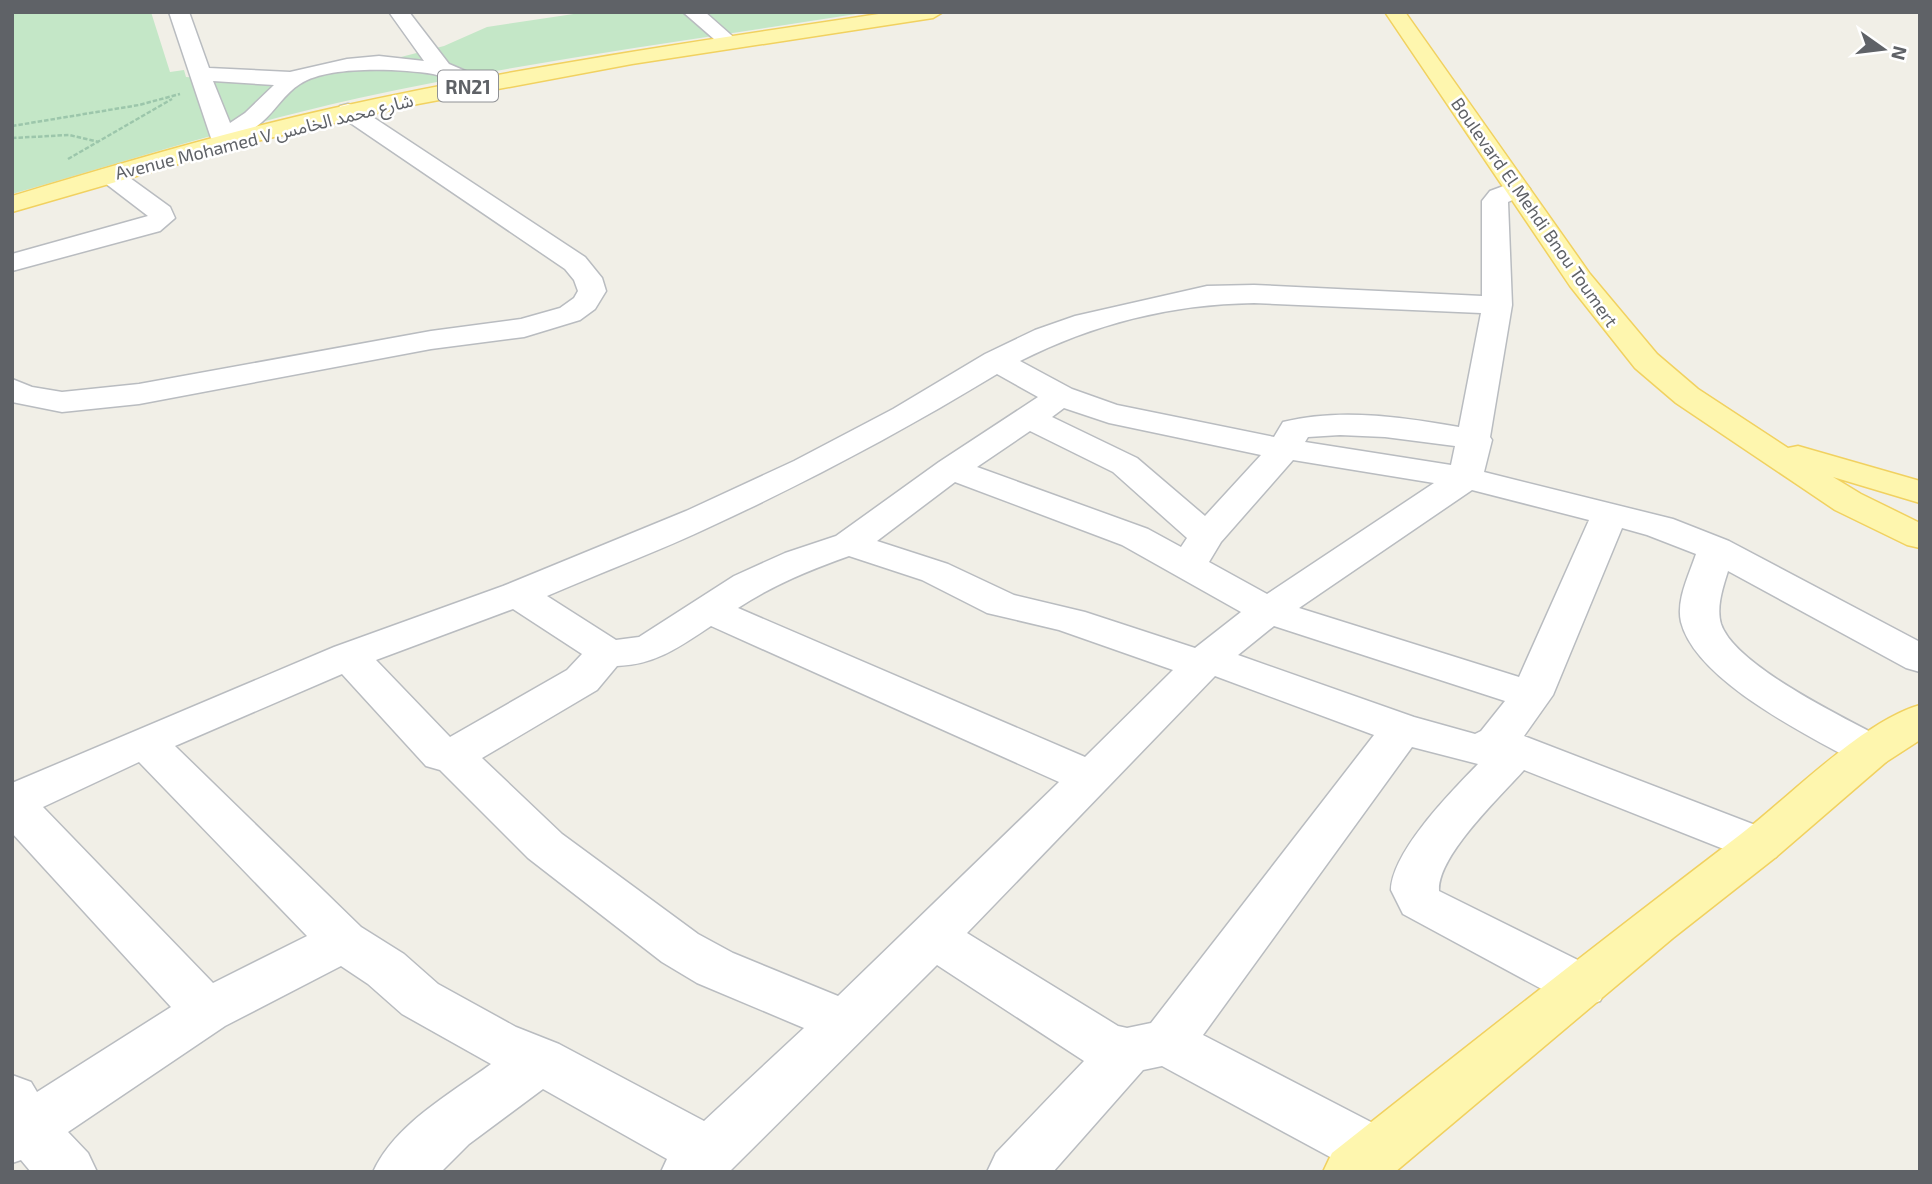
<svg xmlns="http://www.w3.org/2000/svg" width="1932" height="1184" viewBox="0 0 1932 1184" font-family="'Exo 2','Noto Sans Arabic',sans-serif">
	<rect width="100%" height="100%" fill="#f1efe7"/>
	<path fill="#c4e7c7" d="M12 12H151L170 72 184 70 186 77 277 83 342 72 444 46 487 27 587 12H869C699 39 527 61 359 98 242 124 127 161 12 194Z"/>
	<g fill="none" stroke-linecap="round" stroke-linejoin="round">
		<g stroke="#b9bcc0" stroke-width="3">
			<path id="minor" d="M169 12H189L209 68 290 72 347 59 379 56 424 61 389 12H409L449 64 484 79 487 84 484 89C465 93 451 77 433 74 400 69 329 65 300 84 285 93 275 111 262 122 251 131 242 136 234 146 223 149 218 147 211 138ZM213 81 274 85 245 113 230 123Z
				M683 12H705L739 42 736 46H722Z
				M348 104 356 106 585 257 602 278 606 291 595 309 580 320 524 337 431 349 139 404 62 412 12 402V379L32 387 62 392 139 384 431 331 521 319 560 308 574 298 578 291 574 280 565 269 340 116 337 111 340 106Z
				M110 168 119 170 170 207 175 218 160 231 12 271V254L148 216 101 180 98 175 101 170Z
				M1517 181 1526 184 1530 189 1526 194 1508 202 1512 305 1490 437 1492 440 1484 472 1673 519 1729 541 1920 642V672L1906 668 1728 571C1723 587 1716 607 1721 624 1735 666 1847 719 1886 740L1893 751 1886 762 1871 766 1856 762C1806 734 1696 681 1681 622 1676 600 1689 575 1696 554L1647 535 1622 528 1553 695 1524 736 1776 833 1782 845 1776 857 1759 863 1524 770C1501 796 1437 856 1439 891L1600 971 1608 986 1600 1001 1582 1007 1564 1001 1403 914 1391 890C1392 851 1452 791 1478 764L1412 747 1203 1035 1396 1135 1404 1153 1396 1171H1356L1162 1066 1143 1070 1053 1172H987L996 1153 1084 1061 937 965 729 1172H661L667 1159 543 1089 469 1144 441 1172H373C395 1124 450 1094 491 1064L402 1014 368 984 341 966 225 1026 68 1132 88 1153 97 1172H31L21 1160 12 1163V1075L31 1082 37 1092 171 1007 12 833V783L334 647 503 586 686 511 794 461 893 409 985 354 1035 330 1075 316 1207 286 1254 285 1482 296V201L1490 191ZM1254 303 1481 313 1459 427C1402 417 1340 408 1283 422L1274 437 1117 405 1072 389 1020 361C1093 324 1172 304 1254 303ZM997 374 1038 397 939 462 836 536 785 553 734 576 639 637 616 640 547 596C602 572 660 551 714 525 811 480 905 430 997 374ZM1064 408 1109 423 1261 455 1205 516 1137 458 1052 417ZM1030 431 1113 472 1187 538 1181 547 1148 529 977 467ZM1340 435 1385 437 1455 446 1451 465 1305 442 1308 437ZM1293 460 1434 483 1267 594 1209 562 1221 542ZM955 482 1122 545 1241 612 1195 648 1085 612 1014 595 948 564 877 541ZM1472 490 1589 520 1519 677 1299 608ZM849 556 922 580 987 613 1059 630 1173 670 1085 757 738 608C773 585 810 570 849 556ZM513 609 582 654 567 670 450 737 376 660ZM711 626 1059 782 838 996 733 953 698 934 562 834 482 758 597 690 617 666C655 665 681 646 711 626ZM1274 626 1505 701 1481 731 1475 734 1414 717 1238 655ZM342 674 426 766 440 770 528 858 662 962 697 983 804 1028 704 1121 559 1044 516 1027 438 984 404 954 361 927 175 746ZM1215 676 1374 735 1151 1023 1127 1028 1118 1026 967 933ZM139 762 307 936 213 983 43 807Z"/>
		</g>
		<g stroke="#f1d160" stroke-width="3">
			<path id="major" d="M892 12H943L933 18 632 64 407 106 261 140 12 212V196C119 164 225 132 334 108 518 67 705 40 892 12Z
				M1385 12H1405L1590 274 1657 354 1698 389 1788 448 1798 446 1920 481V503L1833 477 1861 494 1920 523V548L1907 545 1835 510 1795 483 1676 403 1635 368 1570 286Z
				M1920 705V740L1886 762 1776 857 1673 938 1395 1172H1323L1332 1153C1467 1046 1603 939 1741 834 1789 797 1863 721 1920 705Z"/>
		</g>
		<path stroke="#9cc6ab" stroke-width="2.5" stroke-dasharray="4.5 2" stroke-linecap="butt" d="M12 126 139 105 180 94
			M12 138 69 135 99 142
			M68 159 172 99"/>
		<use href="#minor" fill="#fff" fill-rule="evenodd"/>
		<use href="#major" fill="#fef6ae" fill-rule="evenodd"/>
	</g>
	<g text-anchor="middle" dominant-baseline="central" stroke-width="5" stroke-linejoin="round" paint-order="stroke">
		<g font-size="18" fill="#5f6267" stroke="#fff">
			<text transform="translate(264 136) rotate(-14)">Avenue Mohamed V شارع محمد الخامس</text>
			<text transform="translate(1535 212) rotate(55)">Boulevard El Mehdi Bnou Toumert</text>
		</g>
		<rect fill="#fff" stroke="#8f9195" stroke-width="2" x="438" y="70.5" width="60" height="31" rx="5"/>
		<g font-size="19" font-weight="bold" fill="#5f6267">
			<text x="468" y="86">RN21</text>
		</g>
	</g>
	<rect width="1932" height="1184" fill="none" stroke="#5f6267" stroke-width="28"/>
	<g transform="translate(1883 49) rotate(104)" stroke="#ffffff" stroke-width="5" paint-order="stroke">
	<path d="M0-5L12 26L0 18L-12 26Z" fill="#5f6267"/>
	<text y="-10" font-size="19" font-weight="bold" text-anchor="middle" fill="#5f6267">N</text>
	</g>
</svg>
